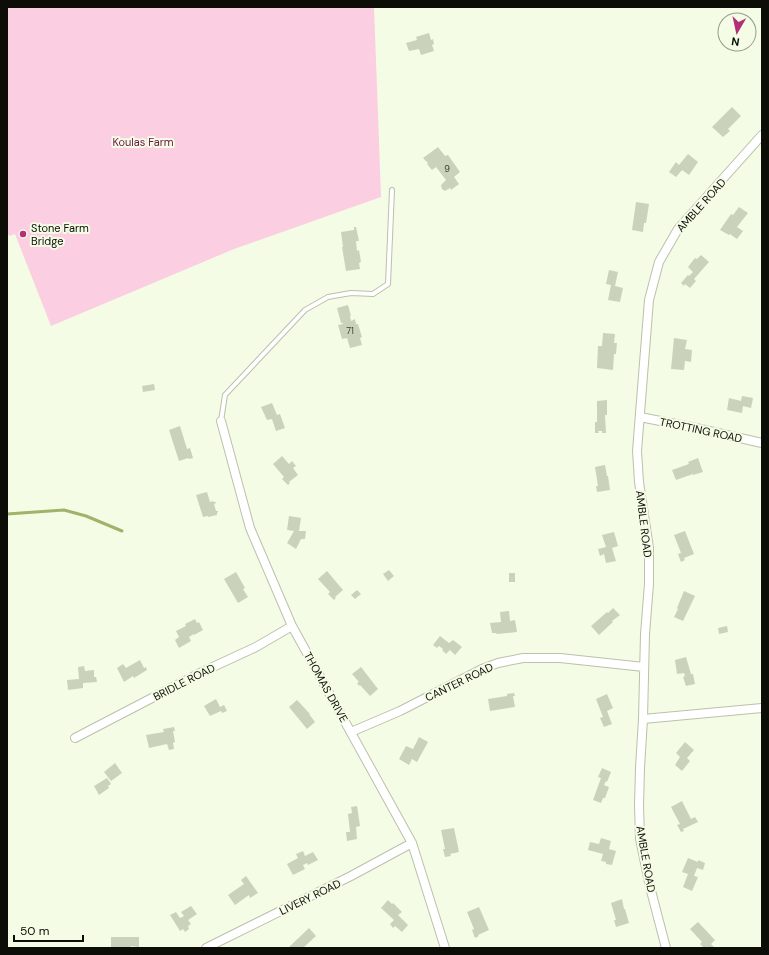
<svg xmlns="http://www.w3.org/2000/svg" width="769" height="955" viewBox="0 0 769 955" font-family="'DM Sans',sans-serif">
	<rect width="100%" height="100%" fill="#f4fce5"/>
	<path fill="#fbcee1" d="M7 7H374L381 197 234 249 51 326 15 234 9 236 7 231Z"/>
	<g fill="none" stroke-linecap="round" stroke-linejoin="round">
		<path stroke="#9fb36b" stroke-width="3" d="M7 514 64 510 86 516 122 531"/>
	</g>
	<path fill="#cbd2bc" d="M429 33 431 40 433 39 434 44 432 45 434 51 421 55 419 49 409 51 406 43 417 40 416 37Z
		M732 107 741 116 728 129 730 131 723 137 712 127Z
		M438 147 445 156 448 155 460 172 454 177 459 184 451 190 450 188 445 191 442 189 441 185 446 180 436 167 432 170 427 164 428 163 423 158Z
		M688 154 698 162 689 175 682 170 676 177 669 172 676 162 679 165Z
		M636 202 649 204 646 223H644L643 232 632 230Z
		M739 207 748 213 737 227 743 231 737 239 730 234 729 235 720 230 731 214 733 215Z
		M354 227H356L359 241H356L357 251 359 250 361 262 359 263 360 269 346 271 342 247H343L341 232 354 230Z
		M701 255 709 262 694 279 696 281 690 288 685 284 684 286 681 283 688 275 689 276 693 272 688 267 695 258 697 259Z
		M609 270 618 272 615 286 623 288 620 302 608 300 611 285 606 284Z
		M348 305 351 316H350L351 321 355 319 356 324H358L362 337 360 338 362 345 350 348 347 338 342 339 338 325 343 324V323H341L337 308Z
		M603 333 615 334 614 343H617L616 354H614L613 370 597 368 598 346H602Z
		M674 338 687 340 685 349 692 350 691 362 685 361 684 370 671 369Z
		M154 384 155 390 143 392 142 386Z
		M742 396 753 398 751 408 743 406 742 413 727 410 729 398 741 401Z
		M607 400V415H605L606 433H602V431H598L599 433H595V422H597V401Z
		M272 403 277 415 280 414 285 428 276 431 272 419 267 420 261 407Z
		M180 426 187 449 190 448 193 458 189 459 188 458 179 461 169 430Z
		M282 456 289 464 292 461 296 466 293 468 298 475 289 482 290 483 288 485 282 479 284 477 273 464Z
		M698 458 703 472 693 475V474L676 480 672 470 689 464 688 462Z
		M605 465 607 476H608L610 490 597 492 596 486H598L595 467Z
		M207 492 210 502 213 501 214 502H216V503L214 504 216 511H218V512L217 513V515L208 517V516L203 517 196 495Z
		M289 516 301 518 299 531H306L305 539H301L296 549 287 543 294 531 287 530Z
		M685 531 694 554 684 558 685 560 681 562 678 554 681 553 674 535Z
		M614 532 618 546 612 548 616 561 606 563 604 554 600 556 598 549 606 547 602 535Z
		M389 570 394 576 388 581 383 574Z
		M327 571 343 590 335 597 336 598 334 600 328 594 330 592 318 579Z
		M236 572 245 588 243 589 248 597 238 603 224 579Z
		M509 573H515V582H509Z
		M357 590 361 594 355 599 351 595Z
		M684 591 695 596 683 621 674 617 678 609 677 608Z
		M613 608 620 615 612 621 613 622 599 635 591 626 607 612 608 613Z
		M509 611 510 621 515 620 517 632 497 634 496 633H492L490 623 501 622 500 612Z
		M195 619 197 623 199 622 203 630 194 635V634L189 637 191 641 179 648 175 640 179 637 176 631 186 626 185 624Z
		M727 626 728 632 719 634 718 628Z
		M440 636 449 643 453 640 462 647 455 655 450 650 446 654 442 650 443 649 439 646 437 648 433 645Z
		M686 657 691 674H693L695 684 686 686 683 677 685 676 684 673 677 674 675 660Z
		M140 660 144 668 146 667 147 670 134 678 133 676 124 682 117 668 123 664 126 668Z
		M84 666 85 671 94 670V677H96L97 682 83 683V688L68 690 67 680 79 679 78 667Z
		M361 667 378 689 370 696 360 685 359 686 357 683 359 682 352 674Z
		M514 693 515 696H513L515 707 490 711 488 699 507 696V694Z
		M607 694 613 708 607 711 612 724 604 727 600 718 603 717 596 699Z
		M216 699 220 707 224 705 227 711 222 713 221 711 210 716 204 706Z
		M297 700 310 714H309L315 722 307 729 289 707Z
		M174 727 175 731H173L175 742 173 743 174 749 169 750 167 744 149 748 146 735 164 732 163 729Z
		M419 737 428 742 417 762 412 759 409 765 399 759 406 746 413 749Z
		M685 742 694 750 687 758 690 761 682 771 675 765 680 757 676 753Z
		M115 763 122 773 111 781 104 772Z
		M602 768 611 772 607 782 606 781 604 785 609 787 605 798H603L601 803 593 800 601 778 598 777Z
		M107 778 111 784 108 786 109 788 99 795 94 786Z
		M682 801 691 819 695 817 698 822 683 829 684 831 681 832 677 825 680 824 671 807Z
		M357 806 360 826 356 827 357 839 347 841 346 832H350L348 814 352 813 351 807Z
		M454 828 459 852 450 854 451 856 445 857 443 849H445L441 830Z
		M601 838 611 841 609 849 616 851 612 865 606 864V862L601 861 603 854 588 850 590 842 599 844Z
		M303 851 305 856 313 852 318 860 308 865 307 863 303 865 305 869 293 875 287 864 298 858 296 854Z
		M688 858 698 862V860L705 863 703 870 697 868 694 876 698 877 692 891 683 887 688 874 682 872Z
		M246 876 258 893 250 898 249 895 235 905 228 895 244 884 241 880Z
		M622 899 624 909H625L629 923 616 927 614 920H616L611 903Z
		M388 900 392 904 393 903 402 912 398 915 408 925 402 932 395 926 393 928 390 924 394 920 381 908Z
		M191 906 197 914 188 920 191 924 188 926 189 929 185 932 183 929 180 931 170 915 176 912 180 918 184 916 181 912Z
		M479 907 489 930 478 935 479 936 475 938 472 930 474 929 467 912Z
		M698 922 715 940 711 944 714 947 713 948H704L700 944 702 942 690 929Z
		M309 928 316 936 303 948H288Z
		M111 937H139V947L131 946V948H111Z"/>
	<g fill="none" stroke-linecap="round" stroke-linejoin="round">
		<g stroke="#bac1ac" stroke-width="6">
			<path id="lane" d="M221 421 225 395 305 310 328 297 351 293 373 294 388 284 392 190"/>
		</g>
		<g stroke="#bac1ac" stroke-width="10">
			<path id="street" d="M640 417 696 428 762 443
				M221 421 250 528 292 626 412 843 445 948
				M643 719 762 708
				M351 732 400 711 482 669 498 663 523 658H560L644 667
				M75 738 202 672 256 647 292 626
				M206 948 351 876 412 843
				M666 948 650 887 640 839 639 805 640 768 643 719 645 634 649 584V548L639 482 637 451 649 300 659 262 678 229 762 135"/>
		</g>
		<use href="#lane" stroke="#fff" stroke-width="4"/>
		<use href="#street" stroke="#fff" stroke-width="8"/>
	</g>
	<circle fill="#b32f77" stroke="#f4fce5" stroke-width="1.5" cx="23" cy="234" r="4"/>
	<g text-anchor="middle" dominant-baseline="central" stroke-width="4" stroke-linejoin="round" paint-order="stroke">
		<g font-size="9" fill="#3b3e34">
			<text x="447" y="169">9</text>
			<text x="350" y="331">71</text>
		</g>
		<g font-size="11" fill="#6b1445" stroke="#f4fce5">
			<text x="143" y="142">Koulas Farm</text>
		</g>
		<g font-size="11" fill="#0b0d06" stroke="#f4fce5">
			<text transform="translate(701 205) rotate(-48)">AMBLE ROAD</text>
			<text transform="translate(701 430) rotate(12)">TROTTING ROAD</text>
			<text transform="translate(644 524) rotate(83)">AMBLE ROAD</text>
			<text transform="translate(184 682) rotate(-27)">BRIDLE ROAD</text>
			<text transform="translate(459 682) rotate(-26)">CANTER ROAD</text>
			<text transform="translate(326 687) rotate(61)">THOMAS DRIVE</text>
			<text transform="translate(646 859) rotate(80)">AMBLE ROAD</text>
			<text transform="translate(310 897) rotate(-26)">LIVERY ROAD</text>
		</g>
		<g font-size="11" fill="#0b0d06" stroke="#f4fce5" text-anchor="start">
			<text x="31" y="228">Stone Farm<tspan x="31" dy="13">Bridge</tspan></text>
		</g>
	</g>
	<rect width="769" height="955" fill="none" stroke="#0b0d06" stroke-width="16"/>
	<g transform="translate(737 32) rotate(189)"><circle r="19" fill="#f4fce5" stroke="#979c8c"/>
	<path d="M0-3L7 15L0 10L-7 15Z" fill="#b32f77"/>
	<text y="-6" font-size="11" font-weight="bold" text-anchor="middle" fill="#0b0d06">N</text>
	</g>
	<path d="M14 935v6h69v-6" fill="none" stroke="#0b0d06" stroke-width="2"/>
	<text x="20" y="935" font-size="12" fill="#0b0d06" stroke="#f4fce5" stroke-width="3" paint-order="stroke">50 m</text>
</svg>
